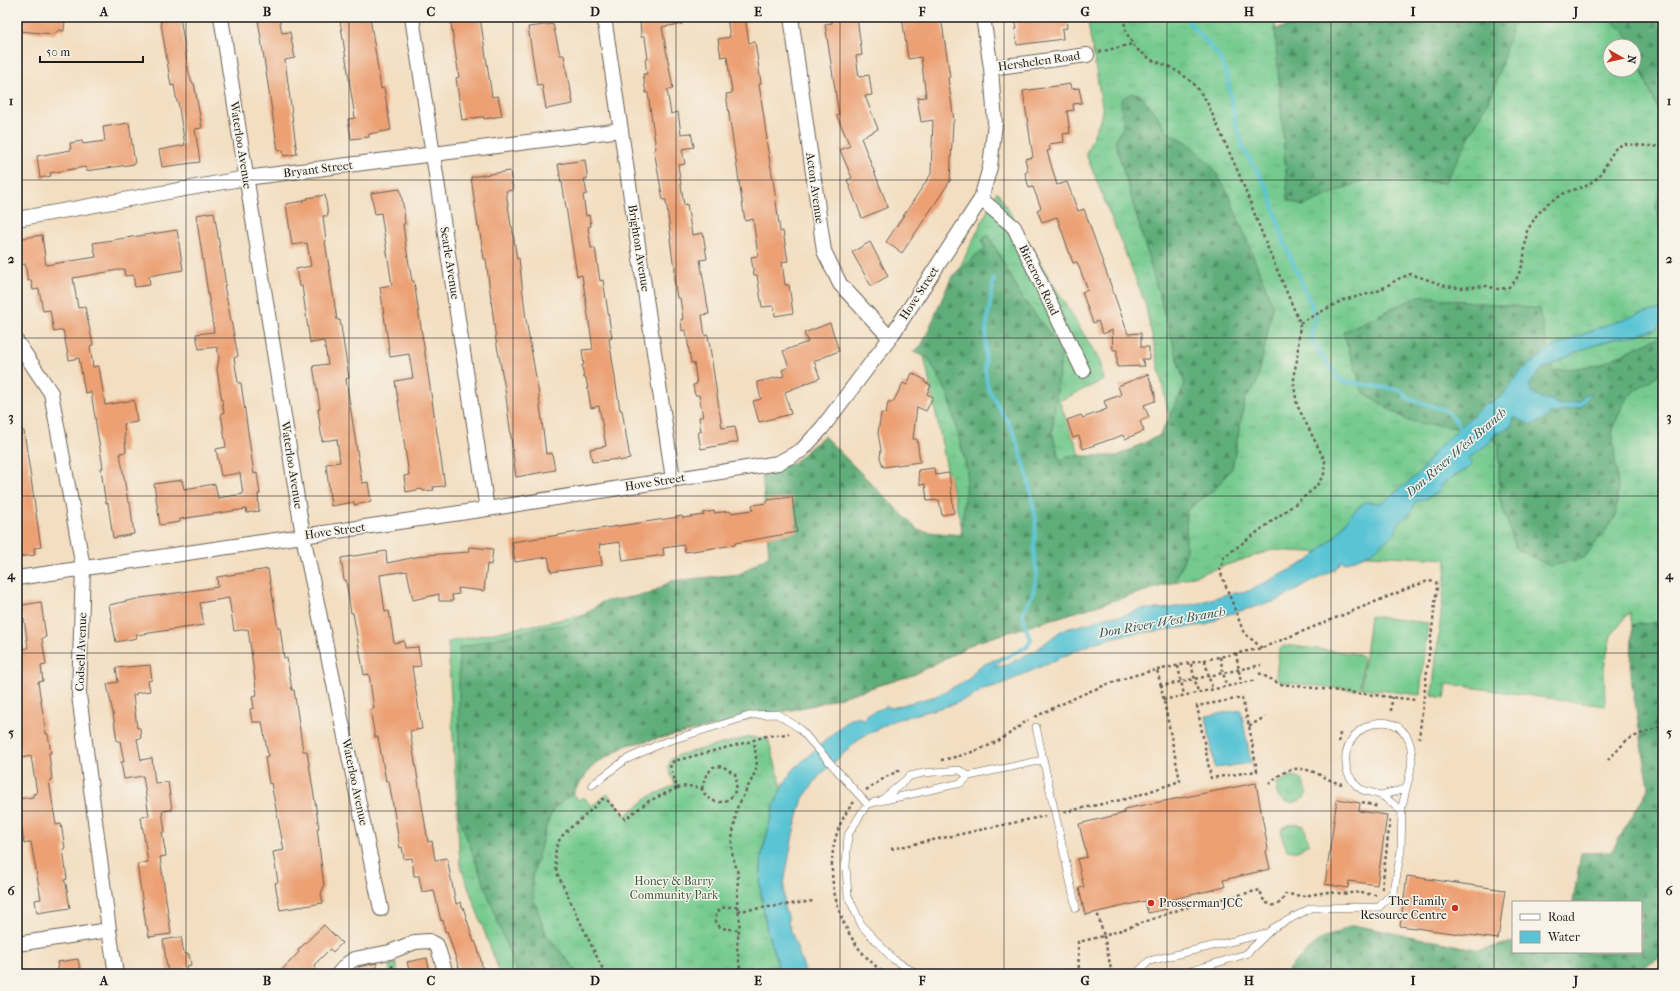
<svg xmlns="http://www.w3.org/2000/svg" width="1680" height="991" viewBox="0 0 1680 991" font-family="'IM FELL French Canon',serif">
	<defs>
		<pattern id="grass-tufts" width="24" height="20" patternUnits="userSpaceOnUse"><rect width="24" height="20" fill="#74ca8f"/><path d="M3 7l-1-3M5 7V3M7 7l1-3M15 17l-1-3M17 17v-4M19 17l1-3" fill="none" stroke="#64ad7b"/></pattern>
		<pattern id="forest-firs" width="22" height="20" patternUnits="userSpaceOnUse"><rect width="22" height="20" fill="#5fae7a"/><path d="M5 1l3.5 6h-7zM16 11l3.5 6h-7z" fill="#4e8d63"/></pattern>
	</defs>
	<rect width="100%" height="100%" fill="#f7f3e8"/>
	<filter id="ink" filterUnits="userSpaceOnUse"><feTurbulence type="fractalNoise" baseFrequency=".025" numOctaves="2"/><feDisplacementMap in="SourceGraphic" scale="8" xChannelSelector="R" yChannelSelector="G"/><feConvolveMatrix kernelMatrix="1 2 1 2 8 2 1 2 1" color-interpolation-filters="sRGB"/></filter>
	<filter id="wash" filterUnits="userSpaceOnUse"><feTurbulence type="fractalNoise" baseFrequency=".012" numOctaves="4" result="noise"/><feDisplacementMap in="SourceGraphic" scale="16" xChannelSelector="R" yChannelSelector="G"/><feGaussianBlur stdDeviation="0.9" result="paint"/><feColorMatrix in="noise" values="0 0 0 0 0 0 0 0 0 0 0 0 0 0 0 0 0 1.4 0 .05"/><feComposite in="paint" operator="in"/></filter>
	<g filter="url(#wash)">
		<rect width="100%" height="100%" fill="#f3dec1"/>
		<path fill="url(#grass-tufts)" stroke="#487356" fill-rule="evenodd" d="M1087 17H1274L1276 29 1346 17H1663V622L1632 625 1630 612 1611 636 1604 667 1605 706 1447 684 1445 698 1432 696 1447 559 1272 550 1175 582 976 642 913 675 814 705 627 745 592 766 573 792 578 800 584 797 591 806 608 794 625 816 649 797 675 785 668 767 671 759 678 755 750 737 768 738 782 787 774 806 762 854 760 886 767 932 777 961 779 974H500L460 865 448 642 771 578 967 548 947 469 922 345 997 191 1100 361 1104 380 1059 401 1087 472 1173 435 1145 303 1086 154 1103 112ZM1610 46H1634V70H1610Z
			M1295 776 1301 779 1308 793C1303 803 1285 807 1278 796 1276 792 1277 788 1276 784L1289 777Z
			M1298 824 1304 826 1309 843C1300 850 1299 853 1287 850L1283 840 1281 829 1288 825Z
			M396 963 398 974H390L389 965Z"/>
		<path fill="url(#forest-firs)" stroke="#3e654b" d="M1346 17H1515L1494 90 1445 183 1368 178 1303 206 1288 200 1275 29Z
			M1609 17H1663V237L1656 207 1663 169 1660 115 1634 53V46H1631L1626 34Z
			M1131 93 1139 94 1157 115 1167 132 1187 142 1211 165 1228 193 1273 306 1257 384 1245 399 1232 468 1215 489 1186 511V554L1175 582 976 642 913 675 814 705 627 745 593 765 573 793 553 809 546 827 532 878 533 896 546 934 579 974H517L459 816V648L537 628 569 625 602 602 649 594 671 581 740 574 769 555 762 472 793 463 824 436 919 531 961 535 967 470 948 394 928 358 913 352 922 345 952 276 985 248 982 240 988 234 1023 299 1062 349 1052 432 1060 461 1067 456H1117L1160 435 1185 385 1115 141 1123 127 1121 100Z
			M1419 296 1539 309 1553 371 1599 365 1663 335V371L1627 397 1612 429 1618 489 1615 518 1584 558 1550 566 1516 548 1499 497V445L1484 432 1408 421 1363 392 1343 332Z
			M1663 622V956L1633 974H1286L1290 967 1318 941 1353 925 1480 950 1513 942V952H1641V902H1573L1581 853 1611 852 1649 787 1631 679 1632 625Z"/>
		<path fill="#74ca8f" stroke="#487356" d="M1370 616 1428 623 1420 695 1361 688Z
			M1284 645 1359 654 1362 656 1363 660 1360 686 1356 690 1280 682 1276 676 1279 650Z"/>
		<path fill="#5ac4d5" stroke="#3b7078" d="M1663 309V322L1657 329 1637 335 1615 338 1584 349 1542 369 1530 384V390L1540 398 1551 400 1560 405 1579 402 1586 394H1591L1581 407 1551 414 1541 421 1532 425 1513 417 1511 427 1496 433 1488 444 1469 458 1472 463 1470 467 1440 485 1441 490 1428 498 1416 501 1410 514 1398 523 1396 532 1372 552 1345 563 1342 561 1335 569 1277 601 1225 615 1206 625 1123 635 1093 643 1000 685 983 689 972 697 951 705 895 720 862 737 820 775 803 798 793 834 784 884V908L788 916V922L806 974H779L777 961 767 932 760 886 762 854 774 806 782 787 793 770 850 718 857 717 863 719 868 714 887 706 891 708 936 696 969 679 978 667 1001 657 1009 655 994 667 1004 666 1036 650 1062 630 1090 623 1108 616H1121L1142 609H1162L1196 604 1227 594 1249 591 1308 561 1336 536 1352 513 1365 502 1382 503 1420 473 1434 452 1486 403 1493 402 1503 395 1521 371 1551 348 1598 328 1639 314Z
			M1241 710 1251 763 1215 768 1206 716Z"/>
		<g fill="none" stroke-linecap="round" stroke-linejoin="round">
			<path stroke="#5ac4d5" stroke-width="4" d="M1190 17 1188 21 1220 58 1227 75 1236 125 1244 150 1269 191 1284 242 1316 316 1311 333 1313 341 1319 352 1341 381 1400 390 1409 399 1445 410 1456 421 1462 433
				M994 278 986 330 985 370 988 388 1014 433 1027 473 1036 520 1034 552 1037 574 1033 593 1023 612 1025 626 1031 639 1027 647 1004 658"/>
		</g>
		<g id="blocks">
			<path fill="#eca073" d="M19 17H64L63 19H65L64 31 59 30 54 34 18 31Z
				M160 17H180L189 73 192 83H194L202 128 195 129 200 162 162 167 159 150 185 145 178 102H177L174 85 171 86Z
				M271 17H279L282 33 290 32 295 58 285 60 297 154 284 156 283 150 278 151 258 19Z
				M358 17H370L381 89 384 88 391 130 369 134V137L351 139 348 119 355 118 340 20Z
				M450 17H480L492 97 498 96 502 116 484 119V117H480L462 120 456 78 459 77Z
				M640 17H682V24L662 27 673 89 667 90 671 114 678 112 681 134 691 133 694 147 682 149 685 164 678 165 684 205 687 204 692 235 703 233 707 259 700 260 709 314 702 315 705 336 708 335 722 428 735 426 738 442 701 449 698 432H701L699 417H703L699 395H695L693 385 697 384 694 363H691L686 330 682 331 681 319H683L680 298H677L674 279H675V264L673 262 670 239H671L666 200H663L654 150 656 149 648 93H646L643 74H647L645 59H648L645 37H641Z
				M727 17H745L749 43 755 42 759 69 761 84H759L767 139H766L774 186 780 232 783 231 788 261 782 262 785 285H789L793 313 775 316 774 306 762 307 757 275H754L751 257 758 256 753 219 745 221 726 94 732 93 727 56 721 57 718 39 730 37Z
				M838 17H857L862 55 856 56 859 77 869 75 872 95 865 96 878 129 861 138 888 207 862 218 847 180 852 178 840 150 850 146 837 116 839 115 825 24 832 23V20L838 19Z
				M902 17H941L950 77 948 78 954 121 953 122 950 181 902 253 886 242 931 174 933 120 921 122 917 98 926 97 921 57 908 59Z
				M1031 17 1066 18 1067 28 1062 29 1063 39 1017 45 1015 29H1017L1015 19Z
				M553 24 560 55H564L569 86H570L573 104 546 109 542 84 537 85 528 27Z
				M1070 84 1071 89 1079 88 1082 103 1073 104 1074 110 1067 111 1070 133 1063 134 1064 142 1049 144 1050 150 1047 151 1057 185 1067 182 1078 211 1084 209 1128 334 1141 333V347H1149V359H1142L1145 366 1117 367V350H1113L1112 330 1103 334 1098 321 1093 323 1082 292 1088 290 1077 262 1073 263 1057 217 1042 222 1037 210 1041 208 1033 187 1029 188 1025 173 1028 171 1025 159 1033 157 1023 91Z
				M129 123 135 164 86 171 85 167 50 173 51 176 40 178 37 156 71 150 70 143 82 141 83 144 105 141 103 127Z
				M585 160 587 175V179H584L587 194 583 195 586 216 589 215 591 226 588 227 591 248H595L600 281 603 280 612 338 609 339 615 378 620 410H622L630 459 619 461V459L592 462 590 449 606 446 599 406 591 408 586 378H584L582 365H584L582 350 593 349 582 275 577 276 562 182 561 183 558 164Z
				M510 171 513 190 506 191 511 226H512L517 259 519 258 526 320 538 389 546 454 552 453 555 470 516 477 505 389 496 340 486 259H484L479 227H478L471 177Z
				M400 189 404 210 405 224H403L406 247 412 281H414L417 301 445 486 433 487 434 490 423 491 422 489 406 492 404 476 409 475 395 381 413 378 409 354 390 357 380 287 392 285 381 213 375 214 371 193Z
				M325 195 328 216H323L326 241H325L337 320H340L349 378 346 379 362 483 368 482 371 502 354 505V502L331 506 326 464 340 462 337 439 322 441 318 409 320 408 313 366 328 364 324 341 310 343 302 286H299L296 269 311 266 307 243 292 245 286 204 304 201 303 200 308 199 307 198Z
				M214 212 226 285H224L238 356 234 358 238 383H241L254 474 257 473 260 494H258L259 511 247 513 246 509 180 519V522L160 525 154 484 182 480 184 489 215 484 218 498 243 494 240 473 221 476 216 449 226 447 221 413H224L217 370 219 358 217 347 199 349 196 334 214 332 196 215Z
				M177 230 183 270 149 276 150 285 135 287 133 275 125 276 124 269 73 278 78 308 85 307 93 345 90 346 93 367 99 366 105 405 134 400 137 422 124 424 126 452 120 453 128 502H130L134 534 113 538 108 503H106L104 492 101 468H103L91 392 85 393 79 358 69 360 63 330 54 332 50 310 43 311 39 289 33 290 31 280 28 281 25 264 17 265V239L42 235 46 265 96 257 93 243Z
				M870 242 888 276 871 286 852 252Z
				M830 323 839 351 814 361 820 378 785 392 791 414 759 422 753 401 761 399 757 382 784 376 782 370 789 367 783 351 808 342 804 333Z
				M912 373 925 380 924 382 931 385 927 394 933 397 926 411 917 407 913 439H917L920 462 883 467 880 457 881 450 878 433 881 413 886 414 888 402H893L903 383 907 385Z
				M1148 374 1155 394V401L1144 405 1149 417 1140 421 1144 431 1125 439 1123 435 1083 449 1079 436 1073 438 1067 420 1081 415 1083 418 1107 409 1104 401 1121 395 1118 386Z
				M17 431H24L41 547 34 548 35 555 18 557 17 548Z
				M934 468 935 475 949 473 954 513 942 515 939 500 927 501 925 484 920 485 918 470Z
				M792 497 797 532 735 543V545L685 552 684 545 663 548 664 555 623 561 620 542 599 545 602 565 551 572 548 557 515 562 512 542 672 518 682 516 683 518 704 515 703 513 714 511V513L730 511 731 513 753 510 752 505 767 503V500Z
				M469 547 493 549 491 565 487 564 484 591 458 588 459 594 452 595 453 601H439V594L413 600 407 571 380 575 385 612 389 611 394 643 404 641 405 648 418 647 421 666 412 667 422 729 410 731 428 842 432 841 435 860 447 858 456 904 461 902 462 907H463L474 942 475 941 478 949 484 974H461L447 931 445 932 443 920 441 921 434 890 422 892 419 876H414L412 858 404 859 402 847 400 848 389 781H386L378 737H375L370 709H374L369 674 364 675 353 613H351L346 580H344L341 558 386 551 387 563 426 555 468 552Z
				M268 569 278 628H280L284 658H287L292 690H294L303 751H307L319 828H317L324 886 321 894 323 903 280 910 275 883 278 882 273 852 284 850 271 783 269 784 265 757 268 756 262 722H252L250 709 254 708 252 696 257 695 248 629 234 631 229 598 200 603 204 625 136 635 137 638 116 642 109 605 141 598 218 587 217 577Z
				M41 602 46 637 42 638 46 665 41 666 43 681 38 682 46 734H48L51 753H49L52 780 49 781 56 825 61 824 65 848 63 849 67 879 64 880 66 884 70 908 37 913 35 900 41 899 31 842 24 844 21 823 17 824V799L33 797V794L37 793 31 756 21 758 17 735V656L20 655 19 649 28 648 24 618 17 619V606Z
				M150 665 152 680 148 681 150 691 136 693V695H133L137 728H140L141 738 137 739 141 760 152 758 155 783 168 782 172 810 162 811 165 832H162L166 856 160 857 171 934 149 937 147 926H146L137 864 148 862 141 817 149 816 143 776 124 779 121 762H124L120 741H117L113 713 107 684 118 682 116 668Z
				M1256 783 1268 849 1266 851 1270 869 1223 880 1225 887 1165 901 1167 909 1148 913 1145 901 1085 915 1079 888 1084 887 1077 859 1087 857 1079 824 1124 813V809Z
				M1337 799 1360 803 1359 811 1387 815 1377 885 1349 881 1348 888 1325 884Z
				M1407 876 1505 890 1498 939 1400 926Z
				M324 925 342 943 333 952 330 949 314 965 316 968 310 974H278L299 952 298 950Z
				M181 937 184 954H189L191 965 186 966 187 973 168 974 163 940Z
				M427 958 430 974H410L407 962Z
				M78 959 81 974H59L57 962Z
				M377 963V974H358V967Z"/>
		</g>
	</g>
	<g filter="url(#ink)">
		<use href="#blocks" fill-opacity="0" stroke="#676056" stroke-width="1"/>
		<g fill="none" stroke-linecap="round" stroke-linejoin="round">
			<g stroke="#676056" stroke-width="8">
				<path id="lane" d="M1036 727 1076 908
					M592 785 625 760 662 743 752 715 777 714 799 728
					M1381 795 1406 789C1411 773 1416 750 1406 735 1386 706 1342 731 1346 763 1346 769 1348 775 1352 780 1362 794 1367 790 1380 795 1388 798 1396 807 1402 812
					M882 800 910 776 923 773 959 770 969 776
					M917 974 893 959 862 926 848 896 846 867 848 835 867 804 961 783 969 776 1043 760
					M1136 974 1149 961 1267 933
					M1181 974 1246 954 1273 928 1311 908 1379 907 1394 891 1401 850 1402 807 1406 789"/>
			</g>
			<g stroke="#676056" stroke-width="16">
				<path id="street" d="M221 17 303 536 381 909
					M412 17 487 509
					M604 17 673 479
					M791 17 824 251 840 284 890 338
					M991 68 1087 55
					M981 199 1014 227 1083 371
					M17 219 246 178 621 130
					M17 342 51 393 83 567 79 695 109 930 116 974
					M17 578 487 509 778 463 802 450 822 428 890 338 981 199 990 167 995 123 991 68 983 17
					M17 944 109 930
					M338 974 347 964 354 959 390 952 415 942 429 941 437 945 446 974"/>
			</g>
			<path stroke="#676056" stroke-width="2.5" stroke-dasharray="3 3" stroke-linecap="butt" d="M1123 17 1127 34 1135 48 1152 60 1170 67 1183 75 1194 84 1206 100 1239 174 1269 251 1300 323 1297 360 1294 373V385L1297 405 1325 461 1324 474 1316 487 1299 501 1224 557 1220 571 1244 633 1262 648
				M1099 52 1133 44
				M1300 323 1343 300 1376 292 1400 278 1411 274 1446 286 1459 288 1487 286 1497 289 1508 288 1516 280 1523 264 1527 231 1536 216 1548 203 1566 192 1586 186 1599 177 1615 149 1623 144 1663 147
				M1236 653 1241 683
				M1220 657 1226 686
				M1205 661 1212 689
				M1191 664 1198 692
				M1178 666 1184 695
				M1157 670 1262 648 1414 586 1428 581 1436 582 1437 587 1419 738
				M1259 673 1280 684 1416 700
				M1242 698 1249 726 1257 771 1211 778 1197 706Z
				M1163 700 1257 680
				M1391 711 1392 697
				M1035 717C1073 698 1115 678 1157 670L1161 686
				M1249 726 1265 717
				M1339 742 1340 733
				M941 760C962 756 985 749 1003 738 1012 732 1020 726 1028 720
				M1608 760 1628 739 1663 725
				M1269 784C1284 770 1295 764 1316 773 1325 777 1332 782 1342 784
				M677 788C687 785 692 786 702 789 712 813 744 801 735 774L722 766 713 767 705 777 702 789
				M866 790 886 777 900 770
				M854 802C821 841 828 903 855 943 863 955 874 965 885 974
				M1362 802 1378 807
				M1064 812 1130 798 1180 781 1161 686 1261 665
				M891 849 1045 816
				M1382 889 1390 819
				M737 906 721 908 716 914V923L721 928 739 930
				M738 911 814 901
				M392 965 393 974
				M605 974 557 873C552 842 558 838 581 819 588 813 595 806 602 799L607 800 625 819 649 801 677 788 670 765 674 761 748 742 766 736 787 734 789 733
				M734 974 740 968
				M742 974 740 968 737 947 740 921 737 906 738 874 732 853V839L737 808 753 777 757 766 754 740
				M1015 974 1079 970
				M1079 974 1078 942 1104 936 1097 912
				M1112 974 1104 936 1184 908 1260 890C1261 893 1262 897 1263 899 1271 910 1282 905 1285 894L1304 896 1327 892 1348 894 1353 892 1376 895"/>
			<use href="#lane" stroke="#fff" stroke-width="7"/>
			<use href="#street" stroke="#fff" stroke-width="14"/>
			<g stroke="#676056" stroke-width="8" stroke-linecap="butt">
				<path id="lane-bridge" d="M799 728 867 804"/>
			</g>
			<use href="#lane-bridge" stroke="#fff" stroke-width="7"/>
		</g>
	</g>
	<path fill="none" stroke="#1c1c1c" stroke-width="1" stroke-opacity="0.55" d="M186 17V974M349 17V974M513 17V974M676 17V974M840 17V974M1004 17V974M1167 17V974M1331 17V974M1494 17V974M17 180H1663M17 338H1663M17 496H1663M17 653H1663M17 811H1663"/>
	<g fill="#c8321e" stroke="#f7f3e8" stroke-width="1.5">
		<circle cx="1151" cy="903" r="4"/>
		<circle cx="1455" cy="908" r="4"/>
	</g>
	<g text-anchor="middle" dominant-baseline="central" stroke-width="3" stroke-linejoin="round" paint-order="stroke">
		<g font-size="12" fill="#1c1c1c" stroke="#f7f3e8">
			<text transform="translate(1039 61) rotate(-8)">Hershelen Road</text>
			<text transform="translate(241 145) rotate(81)">Waterloo Avenue</text>
			<text transform="translate(318 169) rotate(-7)">Bryant Street</text>
			<text transform="translate(815 188) rotate(82)">Acton Avenue</text>
			<text transform="translate(639 248) rotate(81)">Brighton Avenue</text>
			<text transform="translate(450 263) rotate(81)">Searle Avenue</text>
			<text transform="translate(1039 280) rotate(64)">Bitteroot Road</text>
			<text transform="translate(919 293) rotate(-57)">Hove Street</text>
			<text transform="translate(292 465) rotate(81)">Waterloo Avenue</text>
			<text transform="translate(655 482) rotate(-9)">Hove Street</text>
			<text transform="translate(335 531) rotate(-8)">Hove Street</text>
			<text transform="translate(81 652) rotate(-88)">Codsell Avenue</text>
			<text transform="translate(355 782) rotate(78)">Waterloo Avenue</text>
		</g>
		<g font-size="12" fill="#3b5944" stroke="#f7f3e8">
			<text x="674" y="881">Honey &amp; Barry<tspan x="674" dy="14">Community Park</tspan></text>
		</g>
		<g font-size="12" fill="#1c1c1c" stroke="#f7f3e8" text-anchor="end">
			<text x="1447" y="901">The Family<tspan x="1447" dy="14">Resource Centre</tspan></text>
			<text x="1159" y="903" text-anchor="start">Prosserman JCC</text>
		</g>
		<g font-size="13" font-style="italic" fill="#32575d" stroke="#f7f3e8">
			<text transform="translate(1456 452) rotate(-41)">Don River West Branch</text>
			<text transform="translate(1162 622) rotate(-10)">Don River West Branch</text>
		</g>
	</g>
	<rect width="1680" height="991" fill="none" stroke="#f7f3e8" stroke-width="44"/>
	<rect x="1512" y="901" width="130" height="52" fill="#f7f3e8" stroke="#9f9d96"/>
	<rect x="1520" y="914" width="20" height="6" fill="#ffffff" stroke="#9f9d96"/>
	<text x="1548" y="921" font-size="12" fill="#1c1c1c">Road</text>
	<rect x="1520" y="931" width="20" height="12" fill="#5ac4d5" stroke="#9f9d96"/>
	<text x="1548" y="941" font-size="12" fill="#1c1c1c">Water</text>
	<g transform="translate(1622 58) rotate(98)"><circle r="19" fill="#f7f3e8" stroke="#9f9d96"/>
	<path d="M0-3L7 15L0 10L-7 15Z" fill="#c8321e"/>
	<text y="-6" font-size="11" font-weight="bold" text-anchor="middle" fill="#1c1c1c">N</text>
	</g>
	<path d="M40 56v6h103v-6" fill="none" stroke="#1c1c1c" stroke-width="2"/>
	<text x="46" y="56" font-size="12" fill="#1c1c1c" stroke="#f7f3e8" stroke-width="3" paint-order="stroke">50 m</text>
	<rect x="22" y="22" width="1636" height="947" fill="none" stroke="#1c1c1c" stroke-width="1.5"/>
	<g font-size="13" text-anchor="middle" font-weight="bold" fill="#1c1c1c">
		<text x="104" y="16">A</text>
		<text x="267" y="16">B</text>
		<text x="431" y="16">C</text>
		<text x="595" y="16">D</text>
		<text x="758" y="16">E</text>
		<text x="922" y="16">F</text>
		<text x="1085" y="16">G</text>
		<text x="1249" y="16">H</text>
		<text x="1413" y="16">I</text>
		<text x="1576" y="16">J</text>
		<text x="11" y="105">1</text>
		<text x="1669" y="105">1</text>
		<text x="11" y="263">2</text>
		<text x="1669" y="263">2</text>
		<text x="11" y="421">3</text>
		<text x="1669" y="421">3</text>
		<text x="11" y="579">4</text>
		<text x="1669" y="579">4</text>
		<text x="11" y="737">5</text>
		<text x="1669" y="737">5</text>
		<text x="11" y="895">6</text>
		<text x="1669" y="895">6</text>
		<text x="104" y="985">A</text>
		<text x="267" y="985">B</text>
		<text x="431" y="985">C</text>
		<text x="595" y="985">D</text>
		<text x="758" y="985">E</text>
		<text x="922" y="985">F</text>
		<text x="1085" y="985">G</text>
		<text x="1249" y="985">H</text>
		<text x="1413" y="985">I</text>
		<text x="1576" y="985">J</text>
	</g>
</svg>
